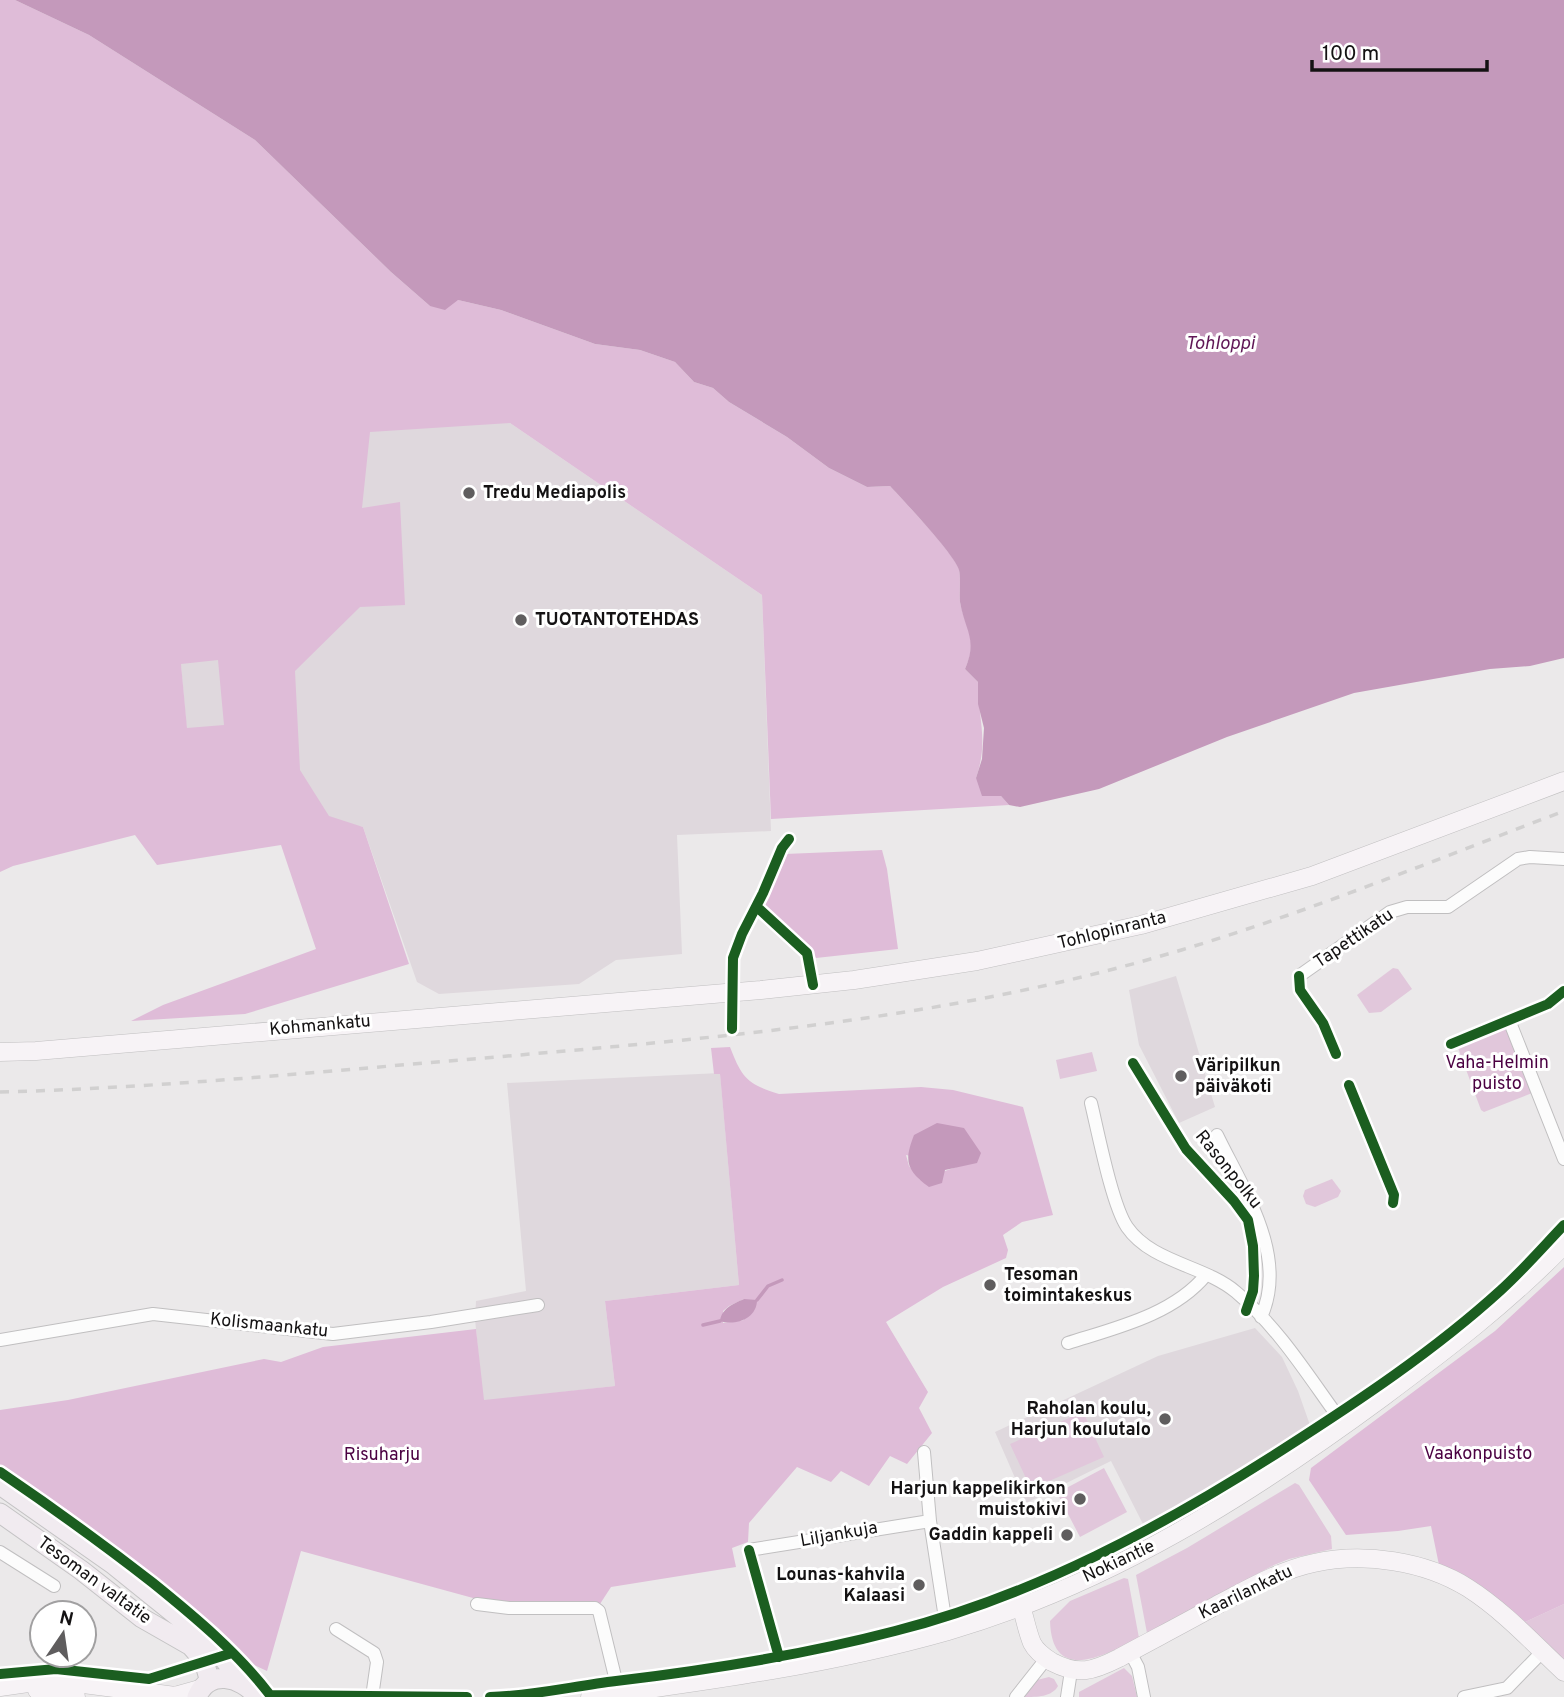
<svg xmlns="http://www.w3.org/2000/svg" width="1564" height="1697" viewBox="0 0 1564 1697" font-family="Overpass,sans-serif">
	<rect width="100%" height="100%" fill="#ebe9ea"/>
	<path fill="#dfd8dd" d="M276 385 510 423 762 595 771 831 677 835 682 954 616 960 579 984 439 994 417 982 363 827 192 788 173 576Z
		M1176 976 1215 1107 1179 1123 1139 1045 1129 990Z
		M720 1073 739 1285 605 1301 615 1386 483 1401 475 1319 476 1301 526 1291 507 1083Z
		M1255 1328 1282 1357 1298 1391 1311 1428 1213 1489 1144 1526 1111 1461 1026 1503 995 1432 1158 1356Z"/>
	<path fill="#e1c7db" d="M1393 968 1398 969 1412 989 1381 1012 1369 1013 1357 995Z
		M1503 1026H1507L1532 1093 1484 1112 1481 1110 1458 1048 1459 1044Z
		M1092 1052 1097 1071 1060 1079 1056 1060Z
		M1332 1179 1341 1191 1338 1197 1315 1207 1306 1204 1303 1196 1305 1190Z
		M1083 1412 1104 1457 1031 1489 1010 1444Z
		M1104 1468 1127 1512 1080 1537 1057 1493Z
		M1295 1483 1299 1485 1331 1536 1332 1549 1289 1559 1274 1565 1147 1633 1136 1575 1187 1548Z
		M1124 1578 1128 1579 1139 1638C1105 1655 1052 1685 1050 1621L1070 1601Z
		M1564 1604V1661L1523 1623Z
		M1124 1668 1132 1676 1137 1697H1079V1692Z
		M1049 1677 1054 1679 1058 1686C1052 1697 1037 1697 1024 1697L1037 1680Z"/>
	<path fill="#dfbcd8" fill-rule="evenodd" d="M0 0H15L89 35 255 140 391 272 430 306 458 300 501 310 595 344 640 350 675 362 694 382 713 388 729 402 787 437 829 468 867 487 890 486C903 500 955 555 959 569 961 580 959 591 960 602 966 632 979 637 965 669L978 682C978 720 989 740 976 778L1001 796 1009 805 771 819 762 595 510 423 370 432 362 508 400 502 405 605 360 607 295 671 300 770 329 816 363 827 409 964 245 1014 131 1021 163 1005 316 949 281 845 157 865 135 835 13 866 0 872ZM218 660 224 725 187 728 181 664Z
		M882 850 887 869 898 949 816 958 799 938 764 905 785 854Z
		M730 1047C742 1078 747 1084 779 1094L921 1087 953 1090 1023 1107 1053 1215 1022 1222 1003 1235 1008 1250 1006 1258 943 1287 886 1322 928 1392 919 1408 932 1433 907 1464 890 1456 869 1486 841 1471 831 1482 797 1467 749 1523 748 1542 732 1548 736 1567 611 1587 600 1604 484 1601 301 1551 267 1671 252 1664 218 1628 153 1575 0 1466V1410L68 1400 264 1359 281 1362 323 1347 476 1329 484 1400 615 1386 605 1301 739 1285 720 1074H714L711 1048ZM906 1155 959 1166 920 1180 909 1166ZM744 1299V1320L723 1323V1311L729 1306Z
		M1564 1267V1604L1523 1623 1439 1565 1431 1526 1398 1531 1346 1535 1309 1480 1311 1468 1495 1331Z"/>
	<path fill="#c499bb" d="M15 0H1564V658L1530 666 1490 669 1354 693 1227 737 1099 789 1020 807 1009 805 1001 796H982L976 778 982 759 984 728 978 704V682L965 669C978 639 965 631 960 602 959 592 961 580 959 570 955 555 903 500 890 486L867 487 829 468 787 437 729 402 713 388 694 382 675 362 640 350 595 344 501 310 458 300 445 310 430 306 391 272 255 140 89 35Z
		M937 1123 964 1128 981 1153 977 1163 945 1170 942 1183 929 1187C906 1170 904 1161 914 1135Z
		M744 1299 757 1300C757 1319 735 1326 720 1321 722 1308 733 1304 744 1299Z"/>
	<g fill="none" stroke-linecap="round" stroke-linejoin="round">
		<path stroke="#c499bb" stroke-width="3.5" d="M757 1300 768 1286 782 1280
			M703 1325 720 1321"/>
		<g stroke="#c0bfc0" stroke-width="14">
			<path id="street" d="M1299 976 1390 912 1407 907H1448L1518 859 1530 857 1564 859
				M1511 1025 1564 1159
				M1091 1103C1098 1132 1112 1205 1127 1227 1152 1263 1204 1265 1236 1292 1281 1330 1310 1379 1344 1425
				M1217 1135C1243 1189 1289 1256 1261 1317
				M0 1340 153 1314 333 1334 431 1322 538 1305
				M1068 1343C1115 1328 1173 1315 1206 1275
				M924 1452 930 1521 947 1631
				M749 1550 930 1521
				M0 1552 54 1586
				M477 1604 509 1608H595L599 1611 619 1693
				M336 1629 374 1653 377 1662 372 1697
				M1130 1652 1138 1667 1144 1697
				M1016 1697 1046 1659
				M1067 1697 1071 1671
				M1464 1697 1507 1688 1542 1652"/>
		</g>
		<g stroke="#c0bfc0" stroke-width="19">
			<path id="secondary" d="M0 1052 36 1051 761 990 854 980 977 961 1141 925 1312 876 1564 781
				M1021 1606C1025 1618 1027 1631 1032 1643 1036 1651 1044 1657 1052 1662 1079 1676 1093 1671 1119 1658 1152 1640 1185 1623 1217 1605 1248 1589 1280 1570 1314 1563 1364 1552 1425 1561 1468 1588 1504 1611 1533 1643 1564 1672
				M0 1687 42 1681 68 1682 175 1696 200 1689
				M37 1690 76 1697
				M590 1697C710 1681 832 1664 948 1631 1108 1585 1250 1495 1383 1397 1446 1350 1509 1302 1564 1245"/>
		</g>
		<g stroke="#c4c3c4" stroke-width="21">
			<path id="primary" d="M0 1485 114 1565 196 1631 214 1646 240 1680
				M0 1513 81 1570 142 1618 191 1646 204 1661 210 1682
				M197 1697C208 1669 241 1676 257 1697"/>
		</g>
		<use href="#street" stroke="#fcfcfc" stroke-width="12"/>
		<use href="#secondary" stroke="#f7f3f6" stroke-width="18"/>
		<use href="#primary" stroke="#f1ebf0" stroke-width="19"/>
		<path stroke="#d1d0d0" stroke-width="3.5" stroke-dasharray="9 9" stroke-linecap="butt" d="M0 1092C158 1088 315 1072 473 1059 692 1040 912 1023 1125 966 1275 926 1419 866 1564 811"/>
		<g stroke="#fff" stroke-width="15">
			<path id="cycleway" d="M757 907 807 953 813 985
				M1299 976 1300 990 1323 1023 1336 1054
				M732 1029 733 958 742 934 763 893 782 848 789 839
				M1451 1044 1548 1004 1564 991
				M1133 1063 1186 1149 1234 1201 1248 1220 1253 1246 1254 1276 1253 1291 1246 1311
				M1349 1085 1394 1195 1393 1203
				M0 1472C53 1508 103 1544 153 1583 195 1617 237 1652 270 1695L467 1697
				M749 1550 779 1657
				M0 1674 56 1669 149 1679 232 1653
				M490 1697C532 1696 574 1686 616 1681 709 1670 803 1655 895 1631 1033 1596 1162 1527 1282 1450 1357 1402 1434 1351 1501 1290 1523 1270 1543 1247 1564 1225"/>
		</g>
		<use href="#cycleway" stroke="#1b5e20" stroke-width="10"/>
	</g>
	<g fill="#5f5d5e" stroke="#fff" stroke-width="2.5">
		<circle cx="469" cy="493" r="7"/>
		<circle cx="521" cy="620" r="7"/>
		<circle cx="1181" cy="1076" r="7"/>
		<circle cx="990" cy="1285" r="7"/>
		<circle cx="1165" cy="1419" r="7"/>
		<circle cx="1080" cy="1499" r="7"/>
		<circle cx="1067" cy="1535" r="7"/>
		<circle cx="919" cy="1585" r="7"/>
	</g>
	<g text-anchor="middle" dominant-baseline="central" stroke-width="6" stroke-linejoin="round" paint-order="stroke">
		<g font-size="18" font-weight="bold" fill="#141213" stroke="#fff" text-anchor="start">
			<text x="483" y="493">Tredu Mediapolis</text>
			<text x="535" y="620">TUOTANTOTEHDAS</text>
			<text x="1195" y="1066">Väripilkun<tspan x="1195" dy="21">päiväkoti</tspan></text>
			<text x="1004" y="1275">Tesoman<tspan x="1004" dy="21">toimintakeskus</tspan></text>
			<text x="1151" y="1409" text-anchor="end">Raholan koulu,<tspan x="1151" dy="21">Harjun koulutalo</tspan></text>
			<text x="1066" y="1489" text-anchor="end">Harjun kappelikirkon<tspan x="1066" dy="21">muistokivi</tspan></text>
			<text x="1053" y="1535" text-anchor="end">Gaddin kappeli</text>
			<text x="905" y="1575" text-anchor="end">Lounas-kahvila<tspan x="905" dy="21">Kalaasi</tspan></text>
		</g>
		<g font-size="18" fill="#141213" stroke="#fff">
			<text transform="translate(1112 931) rotate(-14)">Tohlopinranta</text>
			<text transform="translate(1354 939) rotate(-34)">Tapettikatu</text>
			<text transform="translate(320 1026) rotate(-5)">Kohmankatu</text>
			<text transform="translate(1228 1170) rotate(51)">Rasonpolku</text>
			<text transform="translate(269 1326) rotate(6)">Kolismaankatu</text>
			<text transform="translate(839 1535) rotate(-10)">Liljankuja</text>
			<text transform="translate(1119 1562) rotate(-25)">Nokiantie</text>
			<text transform="translate(94 1581) rotate(36)">Tesoman valtatie</text>
			<text transform="translate(1246 1593) rotate(-26)">Kaarilankatu</text>
		</g>
		<g font-size="18" fill="#4b0042" stroke="#fff">
			<text x="1497" y="1063">Vaha-Helmin<tspan x="1497" dy="21">puisto</tspan></text>
			<text x="1478" y="1454">Vaakonpuisto</text>
			<text x="382" y="1455">Risuharju</text>
		</g>
		<g font-size="19" font-style="italic" fill="#601756" stroke="#fff">
			<text x="1220" y="344">Tohloppi</text>
		</g>
	</g>
	<g transform="translate(63 1634) rotate(13)"><circle r="33" fill="#ffffff" stroke="#a1a0a1" stroke-width="2"/>
	<path d="M0-5L12 26L0 18L-12 26Z" fill="#5f5d5e"/>
	<text y="-10" font-size="19" font-weight="bold" text-anchor="middle" fill="#141213">N</text>
	</g>
	<path d="M1312 60v10h175v-10" fill="none" stroke="#141213" stroke-width="3.5"/>
	<text x="1322" y="60" font-size="21" fill="#141213" stroke="#ffffff" stroke-width="5" paint-order="stroke">100 m</text>
</svg>
